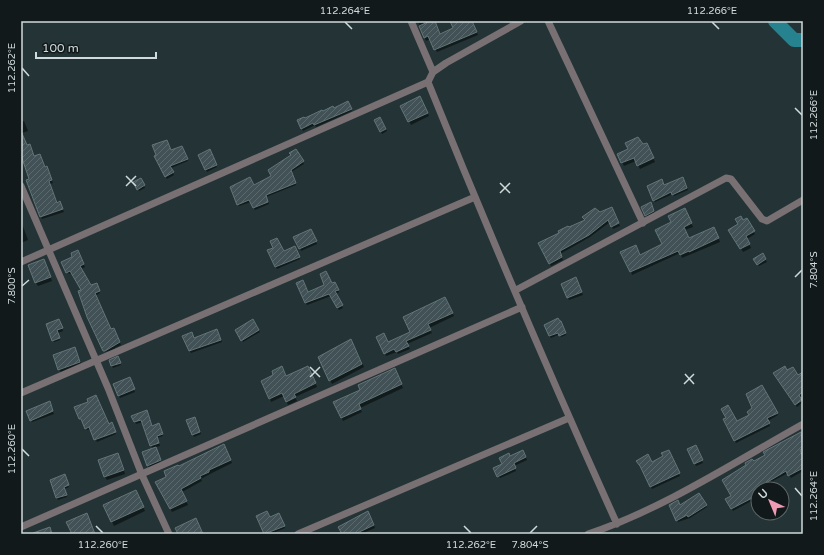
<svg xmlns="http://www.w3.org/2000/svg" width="824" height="555" viewBox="0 0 824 555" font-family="'Varela Round',sans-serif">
	<defs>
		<pattern id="building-hatch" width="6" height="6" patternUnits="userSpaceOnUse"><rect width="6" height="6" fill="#415155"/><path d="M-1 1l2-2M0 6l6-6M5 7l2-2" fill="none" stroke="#5b696d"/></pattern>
	</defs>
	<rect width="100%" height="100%" fill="#233336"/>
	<path fill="#0007" d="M418 21H434L440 35 454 28V21H472L478 35 437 52 430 39 426 41Z
		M422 101 429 116 411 125 409 121Z
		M347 102 352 111 316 127 315 125 303 131 298 121 334 110Z
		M380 118 387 131 382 134 375 120Z
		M24 121 28 131 22 133 27 146 34 157 41 158 53 183 50 184 57 204 61 205 64 212 42 219 24 160 21 161V122Z
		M642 146 648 147 655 162 640 169 636 161 624 166 618 154Z
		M183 149 188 161 171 168 174 175 167 179 155 157 171 151Z
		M209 150 217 167 207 172 199 155Z
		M296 150 304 164 291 172 296 185 266 197 269 204 255 210 251 202 239 206 238 204 253 186 272 177Z
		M140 179 145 188 139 191 134 182Z
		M683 180 688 190 674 196 673 194 655 202 648 187 664 186Z
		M651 206 655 213 647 217 642 207Z
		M613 211 620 226 613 229 610 222 590 237 560 254 563 260 551 266 540 244 599 214Z
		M686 212 693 227 685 230 689 239 716 231 720 242 682 258 680 253 632 275 631 271 640 256 663 245 673 223Z
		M746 220 755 234 747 239 751 248 743 252 730 230Z
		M21 221 28 240 21 243Z
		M312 232 317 244 301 251 300 248Z
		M294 247 300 259 277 269 268 251 284 252Z
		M77 251 85 267 81 269 91 286H97L100 293 95 296 111 330 113 329 121 345 115 348V349L105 352 82 290 72 273 69 274 63 262 74 257Z
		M762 254 767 262 759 266 754 259Z
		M46 264 52 281 38 286 36 283Z
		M577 281 583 295 569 300 562 284Z
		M298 283 308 293 335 283 339 292 336 294 343 308 339 310 331 296 307 305Z
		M447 301 454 316 429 328 432 333 407 344 410 349 398 354 397 352 386 356 385 353 388 343 411 332Z
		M252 320 260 332 243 342 236 330Z
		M60 322 63 331 58 333 60 340 54 342 53 340Z
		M562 324 566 335 561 337 560 334 551 338 545 325Z
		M217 332 222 342 191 353 184 337 194 339Z
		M353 344 364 367 332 384 319 357Z
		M76 352 82 366 61 373 54 355Z
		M119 360 121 365 113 368 110 361Z
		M309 370 317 387 295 397 297 401 288 405 284 396 271 402 270 398 286 377Z
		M787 372 798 376 803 373V396L800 397 803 402 797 407 775 376Z
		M396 373 403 388 360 408 362 412 343 421 335 403Z
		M130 380 135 392 120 398 115 385Z
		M761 387 778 415 768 421 770 426 736 443 725 420 728 418 737 422 750 415Z
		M50 405 54 414 32 422 31 420Z
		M76 407 113 426 116 434 97 442 91 429 87 430 83 420 81 421Z
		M148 414 152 427H160L163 436 157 438 160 446 155 447 161 463 149 468 143 453 153 449 143 422 136 424 133 416Z
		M195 420 201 434 194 437 193 434Z
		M226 448 232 463 210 474 201 479 202 481 182 492 188 505 172 512 156 483 168 477 179 467Z
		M697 448 703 463 696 466 695 464Z
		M523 451 527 460 514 466 516 471 500 478 495 469 503 465 510 457Z
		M668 451 680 476 652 489 642 467 664 457Z
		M120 458 125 474 107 480 105 477Z
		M803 458V471L791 478 788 473 758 489 754 493 757 498 733 511 726 499 732 496 754 463Z
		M66 478 69 487 64 489 67 497 58 500 51 480Z
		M138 495 145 511 114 526 105 506Z
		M699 495 707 507 690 518 678 522 670 505 680 506Z
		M368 512 375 528 361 534H343Z
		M278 514 285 528 271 534H266L258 517 270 519Z"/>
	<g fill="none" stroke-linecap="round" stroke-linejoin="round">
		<path stroke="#278290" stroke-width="14" d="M775 21 794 40H803"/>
	</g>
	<path fill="url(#building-hatch)" stroke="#637578" d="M430 21H435L440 34 453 28 450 21H472L477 32 434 50 428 36 424 38 419 26Z
		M420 96 428 113 408 122 400 106Z
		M348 101 352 109 314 125 313 123 301 129 297 120 304 117 305 118 322 110 323 111 333 106 334 108Z
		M380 117 386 129 380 132 374 120Z
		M21 131 27 145 30 144 34 156 40 154 45 167 47 166 52 180 49 181 57 203 60 201 63 209 40 217 26 180 29 179 21 155Z
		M638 137 643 144 647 143 654 158 637 166 634 158 621 163 617 154 628 149 625 143Z
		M167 140 171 150 182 146 188 159 170 166 174 172 165 177 154 156 156 155 152 145Z
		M210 149 217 165 205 170 198 155Z
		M296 149 304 161 291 170 296 183 266 195 268 202 253 208 249 200 237 205 230 187 250 177 254 185 271 176 268 170 291 155 289 153Z
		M683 177 687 188 672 195 671 192 653 201 647 186 662 179 664 185Z
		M141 178 145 185 137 190 133 182Z
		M651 202 654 211 645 216 641 207Z
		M612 207 619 223 611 227 608 220 589 235 560 251 562 257 549 264 538 243 559 233 558 231 568 226 569 227 585 220 582 217 595 208 600 212Z
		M685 208 692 223 684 227 689 238 714 227 719 238 689 252V251L680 255 678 251 630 272 620 252 636 245 640 255 662 244 655 230 671 222 668 216Z
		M741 216 743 220 747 218 755 231 746 236 750 244 740 249 728 230 738 224 735 219Z
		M311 229 317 241 299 249 293 237Z
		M277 238 284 251 295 246 300 257 275 267 267 250 273 248 270 241Z
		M78 250 84 264 80 266 91 285 97 283 100 291 95 293 111 329 114 328 120 342 105 351H103L87 317 78 291 81 290 70 271 66 273 61 262 72 257 71 253Z
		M763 253 766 259 757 265 753 259Z
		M44 259 51 277 35 283 28 265Z
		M326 271 332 283 335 282 339 290 335 291 343 305 337 308 329 294 305 303 296 283 303 280 308 292 324 285 320 274Z
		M576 277 582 292 567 298 561 284Z
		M445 297 453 313 428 324 431 330 406 341 409 346 396 352 394 349 384 354 376 337 384 333 388 342 410 332 403 317Z
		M558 318 560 321H561L566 333 559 336 558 333 549 336 544 325Z
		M59 319 63 328 57 330 60 338 52 341 46 324Z
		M253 319 259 330 241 341 235 330Z
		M217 329 221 340 189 351 182 336 192 332 194 338Z
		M351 339 362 364 329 381 318 357Z
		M75 347 80 362 58 370 53 355Z
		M118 356 121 363 111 366 109 360Z
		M282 366 286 376 308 366 316 383 294 394 296 397 286 402 282 393 269 399 261 381 273 375 272 371Z
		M785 366 787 370 793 367 798 375 803 372V392L799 395 802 400 795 405 773 373Z
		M395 368 402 384 359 404 361 409 341 418 333 402 360 390 358 385Z
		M130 377 135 389 118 396 113 384Z
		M762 385 778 413 767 418 770 423 734 441 723 419 726 418 721 409 728 405 737 421 749 415 747 412 752 408 746 394Z
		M96 395 109 424 112 422 116 432 94 440 89 427 85 429 81 419H79L74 407 88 402 87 399Z
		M50 401 53 411 30 421 26 411Z
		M147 410 152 426 159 423 163 434 157 436 159 443 150 446 141 420 134 422 131 416Z
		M195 417 200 432 192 435 186 420Z
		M801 432 803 449 800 450 803 457V468L788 476 786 471 754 490 756 496 731 509 725 499 731 496 722 480 746 465 745 463 752 459 754 461 765 455 763 452Z
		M224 444 231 460 209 470V472L200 476 201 478 181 489 187 501 170 509 155 482 166 477 164 471 178 465 179 466Z
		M696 445 703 460 694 464 687 449Z
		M156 447 161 460 147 466 142 452Z
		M523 450 526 457 514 463 516 468 497 477 493 468 502 464 499 458 509 453 510 456Z
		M669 450 680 473 650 487 640 466 636 461 648 454 652 462 663 456 661 453Z
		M118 453 124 470 104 477 98 460Z
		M65 474 69 485 64 487 67 495 56 498 50 480Z
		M136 490 144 507 111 522 103 505Z
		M699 493 707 505 688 517 687 515 676 521 669 505 678 500 680 505Z
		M267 511 270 517 279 513 285 526 264 534 256 516Z
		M368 511 374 525 355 534H342L338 527Z
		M87 513 95 534H72L66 522Z
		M196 518 203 534H178L175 528Z
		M50 527 52 534H33V533Z"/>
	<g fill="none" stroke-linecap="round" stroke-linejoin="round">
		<path stroke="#787072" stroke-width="7" d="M411 21 433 72 428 82C488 231 551 378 617 524
			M548 21 643 223
			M433 72 446 63 521 21
			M21 186 108 388 142 475 169 534
			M21 262 428 82
			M516 290 726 178 731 179 762 219 767 221 803 200
			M21 393 475 197
			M21 527 522 307
			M298 534 569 418
			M588 534C661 510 735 462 803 424"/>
	</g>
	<path fill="none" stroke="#d0dadc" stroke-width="1.5" d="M345 22 352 29M712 22 719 29M22 68 29 76M795 108 802 115M126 176 136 186M500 183 510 193M126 186 136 176M500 193 510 183M795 277 802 270M22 286 29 280M310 367 320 377M685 374 694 384M310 377 320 367M684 384 694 374M22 449 29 456M795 488 802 496M96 526 103 533M464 526 471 533M530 533 537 526"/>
	<rect width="824" height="555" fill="none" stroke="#12191b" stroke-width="44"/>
	<g transform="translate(770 501) rotate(316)"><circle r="19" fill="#12191b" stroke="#5e6668"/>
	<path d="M0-3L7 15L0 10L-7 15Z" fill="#f09ab5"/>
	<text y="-6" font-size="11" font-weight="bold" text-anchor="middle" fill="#d0dadc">U</text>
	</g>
	<path d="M36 52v6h120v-6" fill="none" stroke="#d0dadc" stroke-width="2"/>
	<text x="42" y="52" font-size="12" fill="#d0dadc" stroke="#12191b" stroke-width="3" paint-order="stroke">100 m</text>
	<rect x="22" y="22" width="780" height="511" fill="none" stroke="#d0dadc" stroke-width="1.5"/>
	<g font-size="10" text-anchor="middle" fill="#d0dadc">
		<text x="345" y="14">112.264°E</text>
		<text x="712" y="14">112.266°E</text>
		<text transform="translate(11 68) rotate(-90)" y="4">112.262°E</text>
		<text transform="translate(813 115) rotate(-90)" y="4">112.266°E</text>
		<text transform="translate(813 270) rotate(-90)" y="4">7.804°S</text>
		<text transform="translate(11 286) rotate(-90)" y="4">7.800°S</text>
		<text transform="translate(11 449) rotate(-90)" y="4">112.260°E</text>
		<text transform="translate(813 496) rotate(-90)" y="4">112.264°E</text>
		<text x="103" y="548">112.260°E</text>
		<text x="471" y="548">112.262°E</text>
		<text x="530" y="548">7.804°S</text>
	</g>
</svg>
